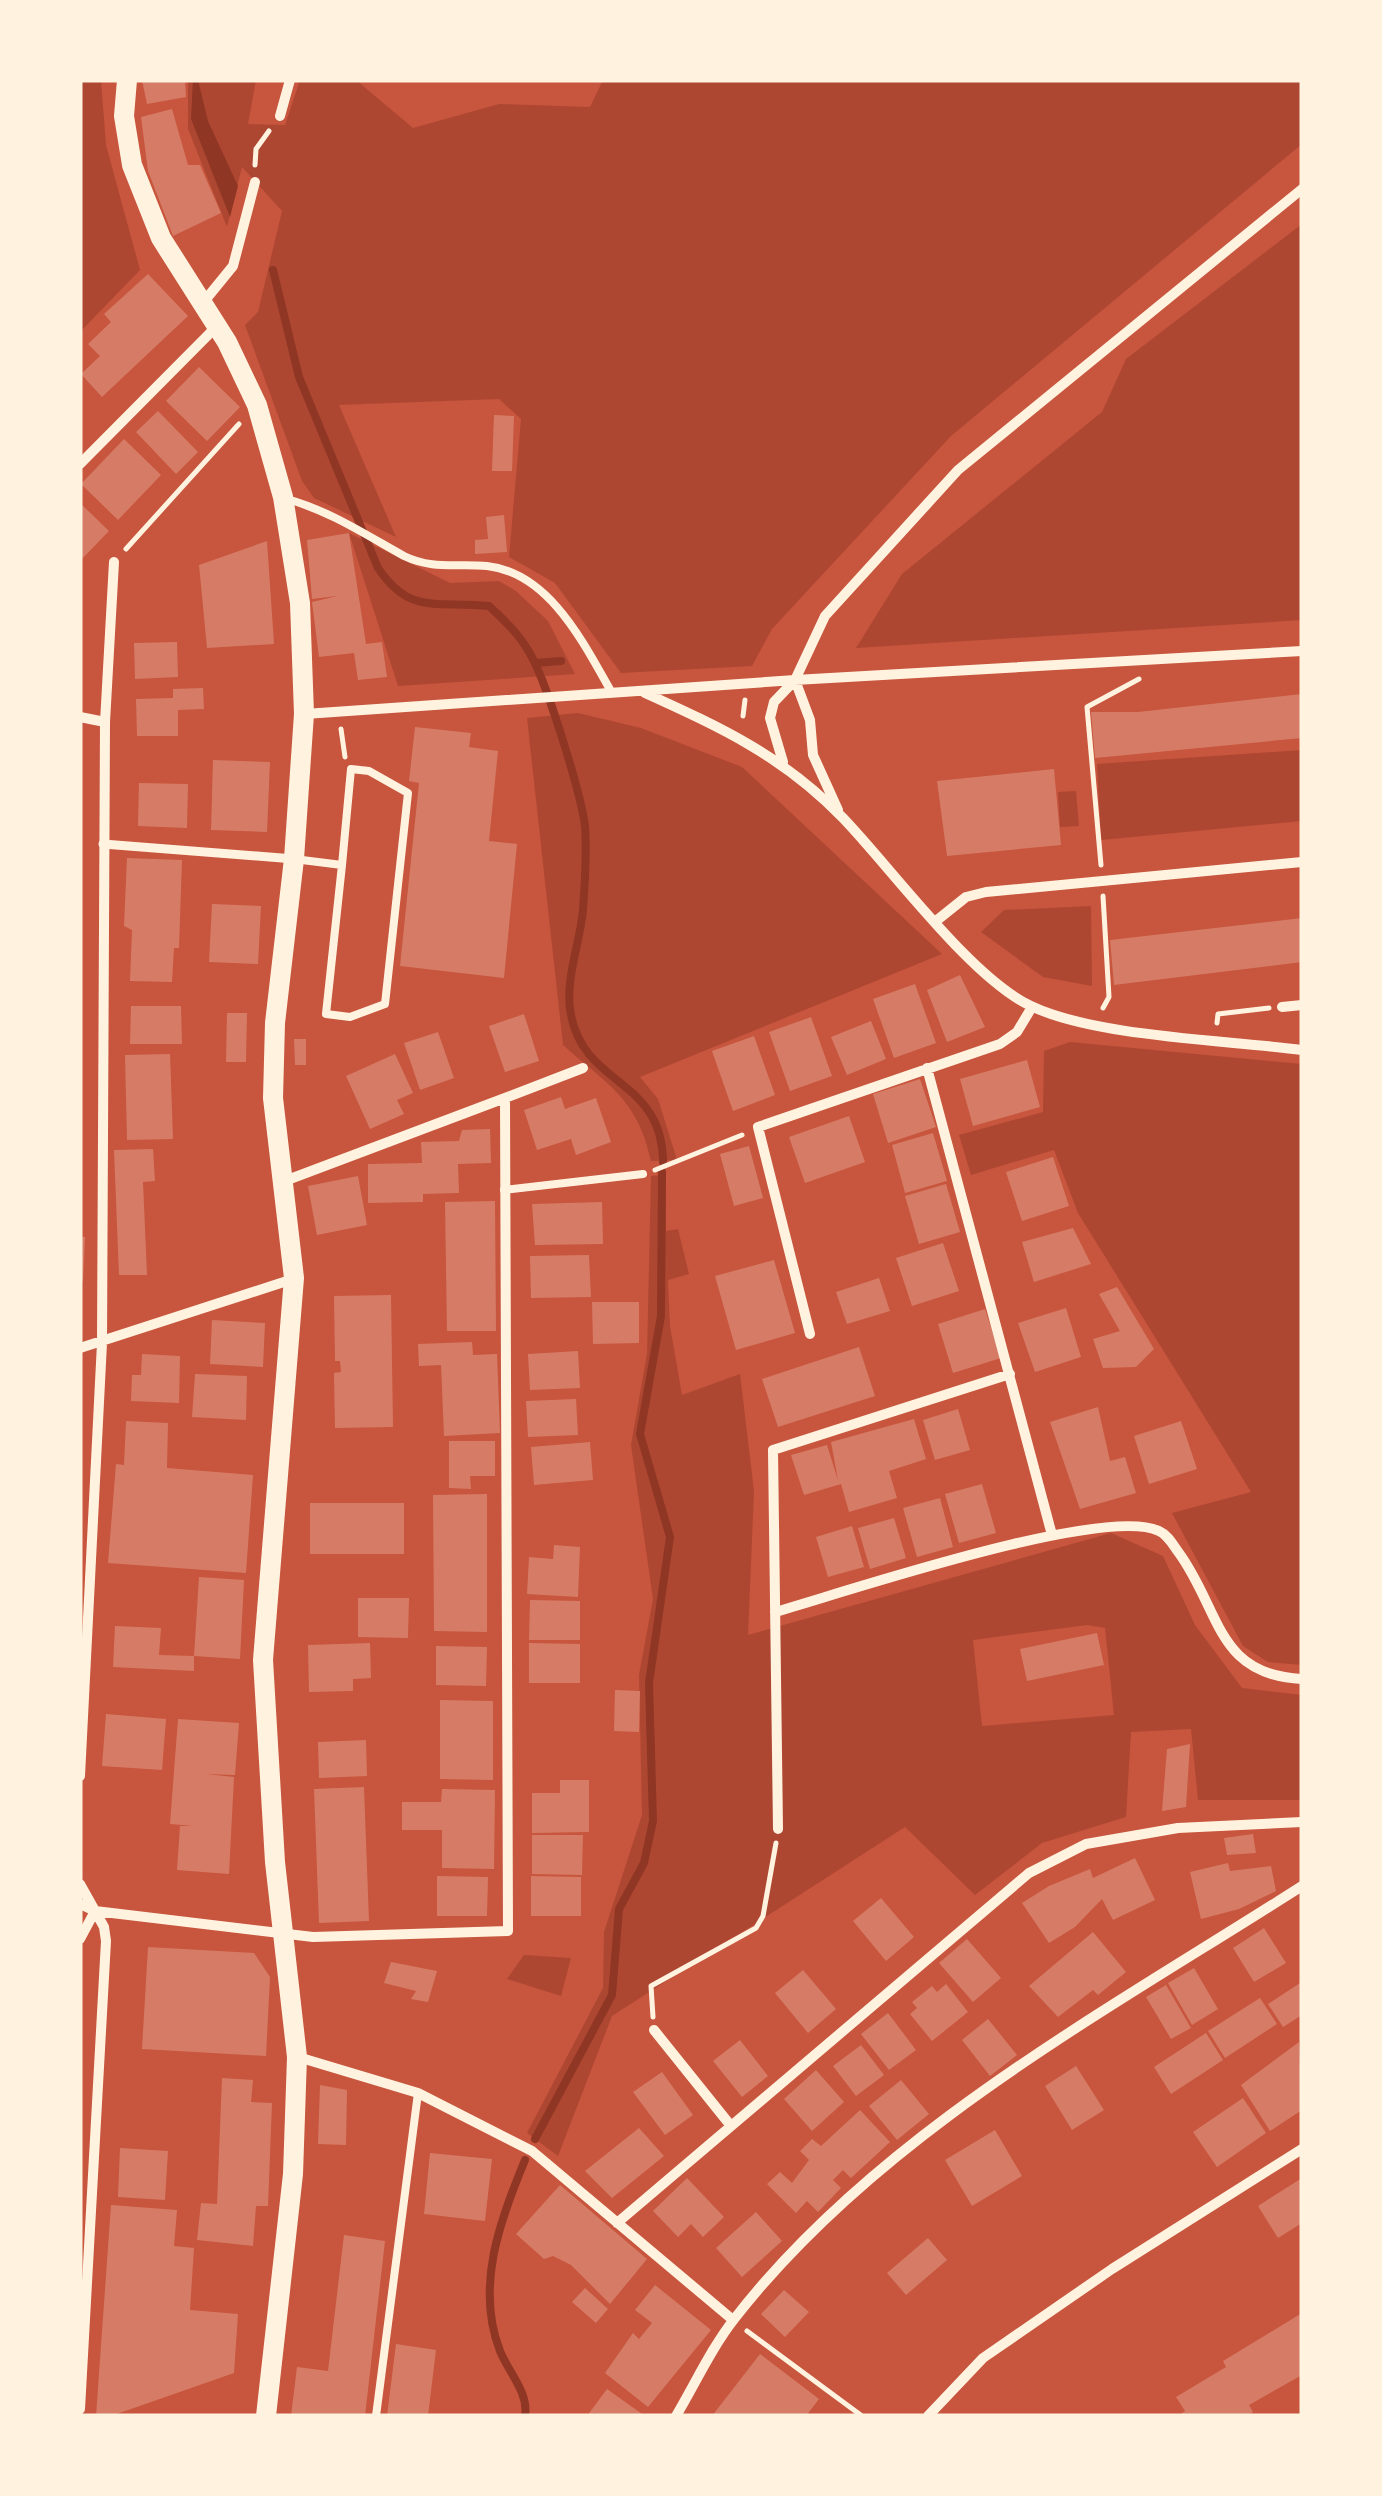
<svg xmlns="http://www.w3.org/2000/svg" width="1382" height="2496" viewBox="0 0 1382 2496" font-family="'Open Sans',sans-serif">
	<rect width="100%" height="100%" fill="#c8553d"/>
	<path fill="#ae4732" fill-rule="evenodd" d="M80 80H101L106 145 140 270 80 332Z
		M188 80H256L248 124 285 125 300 80H356L413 128 499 104 590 107 603 80H1302V144L951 436 772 629 752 666 621 673 555 583 509 557 521 419 499 399 339 405 396 537 314 498 302 481 245 325 258 312 282 211 242 167 227 227 188 129Z
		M1302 224V620L856 648 902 574 1102 412 1126 359Z
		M349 533 450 583 499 581 516 591 548 621 575 674 398 686Z
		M578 713 641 728 742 767 942 954 640 1077 658 1099 677 1160 651 1161C638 1099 608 1085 563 1045L527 718Z
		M1302 750V821L1101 840 1097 764Z
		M1076 791 1079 826 1060 827 1058 792Z
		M1091 906 1092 986 1043 977 981 932 1004 910Z
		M1070 1042 1302 1064V1665L1268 1662 1243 1646 1172 1513 1251 1492 1078 1213 1054 1150 971 1175 959 1135 1043 1112 1044 1051Z
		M666 1175V1231L678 1229 689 1274 668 1280 670 1326 682 1395 740 1374 754 1491 748 1635 1111 1533 1163 1556 1195 1625 1242 1688 1302 1695V1800H1198L1191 1729 1131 1732 1126 1817 1042 1843 975 1895 905 1827 612 2016 558 2156 527 2133 603 1988 604 1932 642 1815 639 1675 653 1599 631 1445 647 1354 651 1176ZM1087 1625 1105 1628 1114 1715 982 1726 973 1640Z
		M524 1955 571 1958 561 1996 507 1979Z"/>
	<path fill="#8f3625" d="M193 80H198L208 121 238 186 230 217 191 119Z"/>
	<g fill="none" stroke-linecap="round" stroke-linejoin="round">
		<path stroke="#8f3625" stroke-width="8" d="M273 270 299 377 378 568C411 617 439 600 489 606 504 620 519 634 529 652 546 679 581 794 585 826 587 852 585 883 583 910 580 944 564 981 571 1015 585 1088 662 1077 663 1162
			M535 663 561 661
			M535 2139 612 1995 619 1909 644 1863 653 1821 649 1683 670 1537 640 1434 661 1316 662 1172
			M525 2416C529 2393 509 2373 500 2351 475 2287 500 2220 525 2160"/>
	</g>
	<path fill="#d67c66" d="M142 80H185L186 97 147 104Z
		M172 109 188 165H200L221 213 173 236 148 171 141 117Z
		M148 274 188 316 102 397 81 374 100 356 88 344 111 322 104 314Z
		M199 367 240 407 207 441 166 401Z
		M158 411 198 452 176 474 136 432Z
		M494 415 514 416 512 471H492Z
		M124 439 161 475 118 520 81 484Z
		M80 503 109 531 80 561Z
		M504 515 507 552 475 554V540L488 539 486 517Z
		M349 533 366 644 382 642 387 677 358 680 354 653 319 657 312 602 337 596 312 599 307 540Z
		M267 541 274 644 207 648 199 565Z
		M177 642 178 677 135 679 134 643Z
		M203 688 204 709 178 710V736H137L136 699 173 698V689Z
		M1302 694V738L1095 758 1091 712H1138Z
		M415 727 471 733 469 747 498 751 489 841 517 844 504 978 400 966 419 783 409 781Z
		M213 760 270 762 267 832 211 830Z
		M1054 769 1061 845 947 856 937 781Z
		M139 783 188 784 187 828 138 826Z
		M127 858 182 860 179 948H174L172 982 130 981 132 930 124 926Z
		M212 904 261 906 258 964 209 962Z
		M1302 918V962L1114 985 1110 940Z
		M960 975 985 1027 947 1042 927 990Z
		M915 984 936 1043 894 1058 873 999Z
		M131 1006H181L182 1044H130Z
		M227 1013H247L246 1062H226Z
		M524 1014 539 1061 505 1072 489 1026Z
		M811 1017 832 1076 790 1091 769 1032Z
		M871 1021 886 1059 847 1075 831 1037Z
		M438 1032 454 1078 420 1090 404 1043Z
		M754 1036 775 1095 733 1111 712 1051Z
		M294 1039H306V1065H295Z
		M170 1054 173 1139 127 1140 125 1055Z
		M395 1054 413 1093 397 1100 404 1114 370 1129 346 1076Z
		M1027 1060 1040 1107 973 1126 960 1079Z
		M920 1079 936 1127 888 1143 873 1094Z
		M561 1097 565 1109 596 1098 611 1142 576 1155 571 1139 537 1150 524 1110Z
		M849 1116 865 1162 805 1183 789 1137Z
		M490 1129 491 1163 458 1164 459 1193 423 1194V1202L368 1203V1164L422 1163 421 1142 459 1141 462 1130Z
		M933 1133 947 1181 905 1193 892 1145Z
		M749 1146 763 1198 734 1206 720 1154Z
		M153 1149 155 1181 143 1182 147 1275H119L114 1150Z
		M1053 1157 1069 1206 1022 1221 1006 1172Z
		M358 1176 367 1225 317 1235 308 1186Z
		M946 1184 960 1232 919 1244 905 1196Z
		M495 1201 496 1331H447L445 1202Z
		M602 1202 603 1244 535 1245 532 1204Z
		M1073 1228 1091 1264 1034 1282 1022 1242Z
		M80 1237H85L83 1281H80Z
		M943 1243 959 1291 912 1306 896 1258Z
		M589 1255 591 1297 531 1298 530 1256Z
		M774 1260 795 1333 736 1350 715 1276Z
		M879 1278 890 1311 847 1324 836 1292Z
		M1117 1287 1154 1349 1136 1367 1103 1368 1093 1339 1120 1331 1099 1294Z
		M391 1295 393 1427 335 1428 334 1373 341 1372 340 1361H335L334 1296Z
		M592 1302H639V1343L593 1344Z
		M1066 1308 1081 1357 1035 1372 1018 1323Z
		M985 1309 1001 1358 953 1373 938 1324Z
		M212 1320 265 1323 263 1367 210 1364Z
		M472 1342 473 1355 497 1354 500 1433 444 1436 441 1365 419 1366 418 1344Z
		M859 1347 875 1396 778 1427 762 1379Z
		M578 1351 580 1388 530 1390 528 1354Z
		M142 1354 180 1356 179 1403 131 1401 132 1375H141Z
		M195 1374 247 1376 246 1420 192 1417Z
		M576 1399 578 1435 528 1437 526 1401Z
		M1098 1407 1110 1461 1125 1457 1136 1493 1080 1509 1050 1422Z
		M958 1409 970 1450 935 1460 923 1420Z
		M914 1419 926 1459 889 1471 897 1498 849 1512 841 1484 804 1495 791 1455 827 1445 838 1480 831 1442Z
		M126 1421 168 1423 167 1468 253 1475 246 1573 108 1563 116 1464 124 1465Z
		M1181 1421 1197 1469 1149 1484 1134 1436Z
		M449 1441H495V1476H470L471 1489 449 1488Z
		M590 1442 593 1480 534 1485 531 1447Z
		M982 1484 996 1533 959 1543 945 1494Z
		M487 1494V1632L434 1631 433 1495Z
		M940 1498 953 1547 917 1557 903 1508Z
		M310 1503H404V1554H310Z
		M894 1518 906 1558 870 1569 858 1528Z
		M852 1526 864 1567 828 1577 816 1537Z
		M554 1545 580 1547 578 1597 527 1594 529 1557 553 1559Z
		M199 1577 244 1580 240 1659 194 1656Z
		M358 1598H409L408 1638 358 1637Z
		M530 1600 580 1601V1640H529Z
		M115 1626 161 1628 159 1655 194 1656V1671L113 1667Z
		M1097 1633 1104 1665 1027 1681 1020 1649Z
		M370 1643 371 1678 353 1679V1691L309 1692 308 1645Z
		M529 1643 580 1644V1683H529Z
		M436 1646 487 1647 486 1686 436 1685Z
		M615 1690 640 1691 639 1732 614 1731Z
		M440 1700 493 1701V1780L440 1779Z
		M106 1714 166 1719 162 1770 102 1766Z
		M178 1719 239 1723 235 1775 206 1774 234 1777 229 1874 177 1870 180 1826H193L170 1824Z
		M366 1740 367 1776 319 1778 318 1742Z
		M1190 1744 1186 1807 1162 1811 1167 1749Z
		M560 1780H589V1832L532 1833V1793H560Z
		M364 1787 369 1921 319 1923 314 1789Z
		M442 1789 495 1790 494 1869 442 1868V1830H402V1802H441Z
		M1253 1834 1256 1853 1227 1855 1224 1838Z
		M532 1835H583L582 1875 532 1874Z
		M1135 1858 1155 1900 1113 1920 1102 1899 1075 1927 1049 1943 1022 1903 1049 1886 1090 1869 1093 1878Z
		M1228 1863 1230 1871 1271 1866 1276 1891 1239 1909 1201 1919 1190 1872Z
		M437 1876 488 1877 487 1916H437Z
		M531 1876 581 1877V1916H531Z
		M881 1898 914 1937 886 1961 853 1921Z
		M1264 1928 1286 1963 1254 1982 1233 1948Z
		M1093 1932 1126 1972 1098 1995 1093 1990 1058 2017 1029 1986Z
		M967 1939 1001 1978 973 2002 939 1963Z
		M148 1947 254 1953 270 1977 266 2056 142 2049Z
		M391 1962 437 1971 428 2002 411 1999 416 1991 384 1983Z
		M1194 1968 1218 2009 1192 2025 1168 1983Z
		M803 1970 836 2009 808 2033 775 1993Z
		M1300 1983 1302 2015 1283 2027 1268 2004Z
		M946 1984 968 2012 932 2041 910 2014 917 2008 912 2002 932 1986 937 1992Z
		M1166 1985 1191 2028 1171 2039 1146 1997Z
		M1260 1998 1277 2024 1225 2058 1208 2031Z
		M888 2013 916 2050 889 2070 861 2034Z
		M988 2019 1017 2055 990 2076 962 2040Z
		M1206 2033 1223 2060 1171 2094 1154 2067Z
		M740 2040 768 2076 742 2097 713 2061Z
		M1299 2042 1302 2110 1270 2131 1241 2085Z
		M861 2045 884 2075 856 2096 833 2066Z
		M1076 2066 1104 2110 1072 2130 1045 2086Z
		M816 2070 844 2102 812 2131 784 2099Z
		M662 2072 693 2115 665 2135 633 2092Z
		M222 2078 253 2080 251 2102 272 2103 268 2206H256L253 2246 197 2240 201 2203 217 2204Z
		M901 2080 929 2114 897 2140 869 2106Z
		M320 2085 347 2090 346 2145 318 2144Z
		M1243 2098 1266 2133 1217 2167 1193 2132Z
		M860 2110 890 2142 851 2178 843 2170 833 2180 841 2188 818 2212 807 2201 796 2213 767 2184 780 2172 792 2183 809 2160 800 2151 812 2139 821 2146Z
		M639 2128 664 2156 612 2198 585 2171Z
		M995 2130 1022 2176 972 2206 945 2160Z
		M120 2148 168 2151 165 2200 118 2197Z
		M430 2153 492 2159 485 2221 424 2214Z
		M687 2178 724 2217 703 2237 691 2224 678 2237 653 2211Z
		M1302 2178V2223L1278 2238 1258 2206Z
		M560 2185 647 2259 610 2304 571 2265 553 2256 544 2259 516 2234Z
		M111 2205 177 2210 174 2246 194 2248 190 2310 238 2314 234 2373 111 2416H96Z
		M756 2212 782 2241 742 2277 716 2248Z
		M344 2235 385 2241 365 2416H291L297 2367 328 2371Z
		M928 2238 947 2260 906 2295 887 2273Z
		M655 2285 711 2330 648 2407 605 2373 633 2333 639 2339 652 2323 635 2310Z
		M585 2288 608 2309 596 2323 572 2302Z
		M784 2290 809 2312 785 2337 761 2314Z
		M1302 2313V2375L1249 2405 1253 2412 1247 2416H1178L1185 2411 1176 2397 1226 2367 1223 2361Z
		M396 2344 436 2350 428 2416H387Z
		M760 2354 819 2399 806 2416H712Z
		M607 2389 645 2416H587Z"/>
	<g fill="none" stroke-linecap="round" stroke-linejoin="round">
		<path stroke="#fff3e0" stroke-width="5" d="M255 165 256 149 269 131
			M126 549 239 424
			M743 716 745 700
			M341 729 345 757
			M1101 865 1087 707 1139 679
			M1103 1008 1109 997 1103 896
			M1217 1023 1218 1014 1269 1008
			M655 1170 742 1135
			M653 2017 651 1986 756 1928 763 1916 776 1843
			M747 2331 862 2416"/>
		<path stroke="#fff3e0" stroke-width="8" d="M287 499C330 511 366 535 404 556 433 570 457 563 487 566 550 573 584 644 612 693
			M294 859 342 865 326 1014 350 1017 385 1004 408 793 369 771 351 769 342 865
			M504 1190 643 1174
			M376 2416 418 2093"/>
		<path stroke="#fff3e0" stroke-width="9" d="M103 844 294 859"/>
		<path stroke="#fff3e0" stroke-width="10" d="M280 116 290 80
			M202 304 233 266 255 182
			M80 464 216 327
			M795 680 810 720 813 755 838 810
			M645 693C722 728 783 756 843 818 892 869 971 978 1031 1006 1096 1037 1227 1040 1302 1050
			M305 714 795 680 1302 651
			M80 717 105 722
			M783 762 770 718 774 702 795 680 825 616 958 470 1302 189
			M936 921 966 897 986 892 1302 862
			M1282 1007 1302 1005
			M927 1068 1052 1535
			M505 1098 583 1068
			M810 1334 758 1127 1000 1044 1017 1032 1032 1007
			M80 1348 293 1279
			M775 1612C846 1592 1103 1505 1159 1531 1168 1535 1173 1545 1179 1553 1221 1611 1216 1675 1302 1679
			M80 1776 102 1343 105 722 114 562
			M778 1829 773 1450 1010 1374
			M80 1884 104 1927 106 1941 80 2409
			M80 1904 95 1911 313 1937 508 1931 505 1098 282 1182
			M80 1939 95 1911
			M654 2030 731 2126
			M298 2057 418 2093 532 2151 733 2320
			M617 2223 1029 1873 1086 1844 1178 1828 1302 1822
			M676 2416C695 2384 712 2347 735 2318 879 2133 1107 2011 1302 1886
			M928 2416 983 2358 1112 2269 1302 2149"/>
		<path stroke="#fff3e0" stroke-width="20" d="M127 80 124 116 132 165 161 238 227 342 257 405 283 497 300 603 304 714 294 859 275 1023 273 1098 294 1278 263 1660 275 1862 297 2057 293 2174 266 2416"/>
	</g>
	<rect width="1382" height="2496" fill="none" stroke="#fff3e0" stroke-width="165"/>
</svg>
